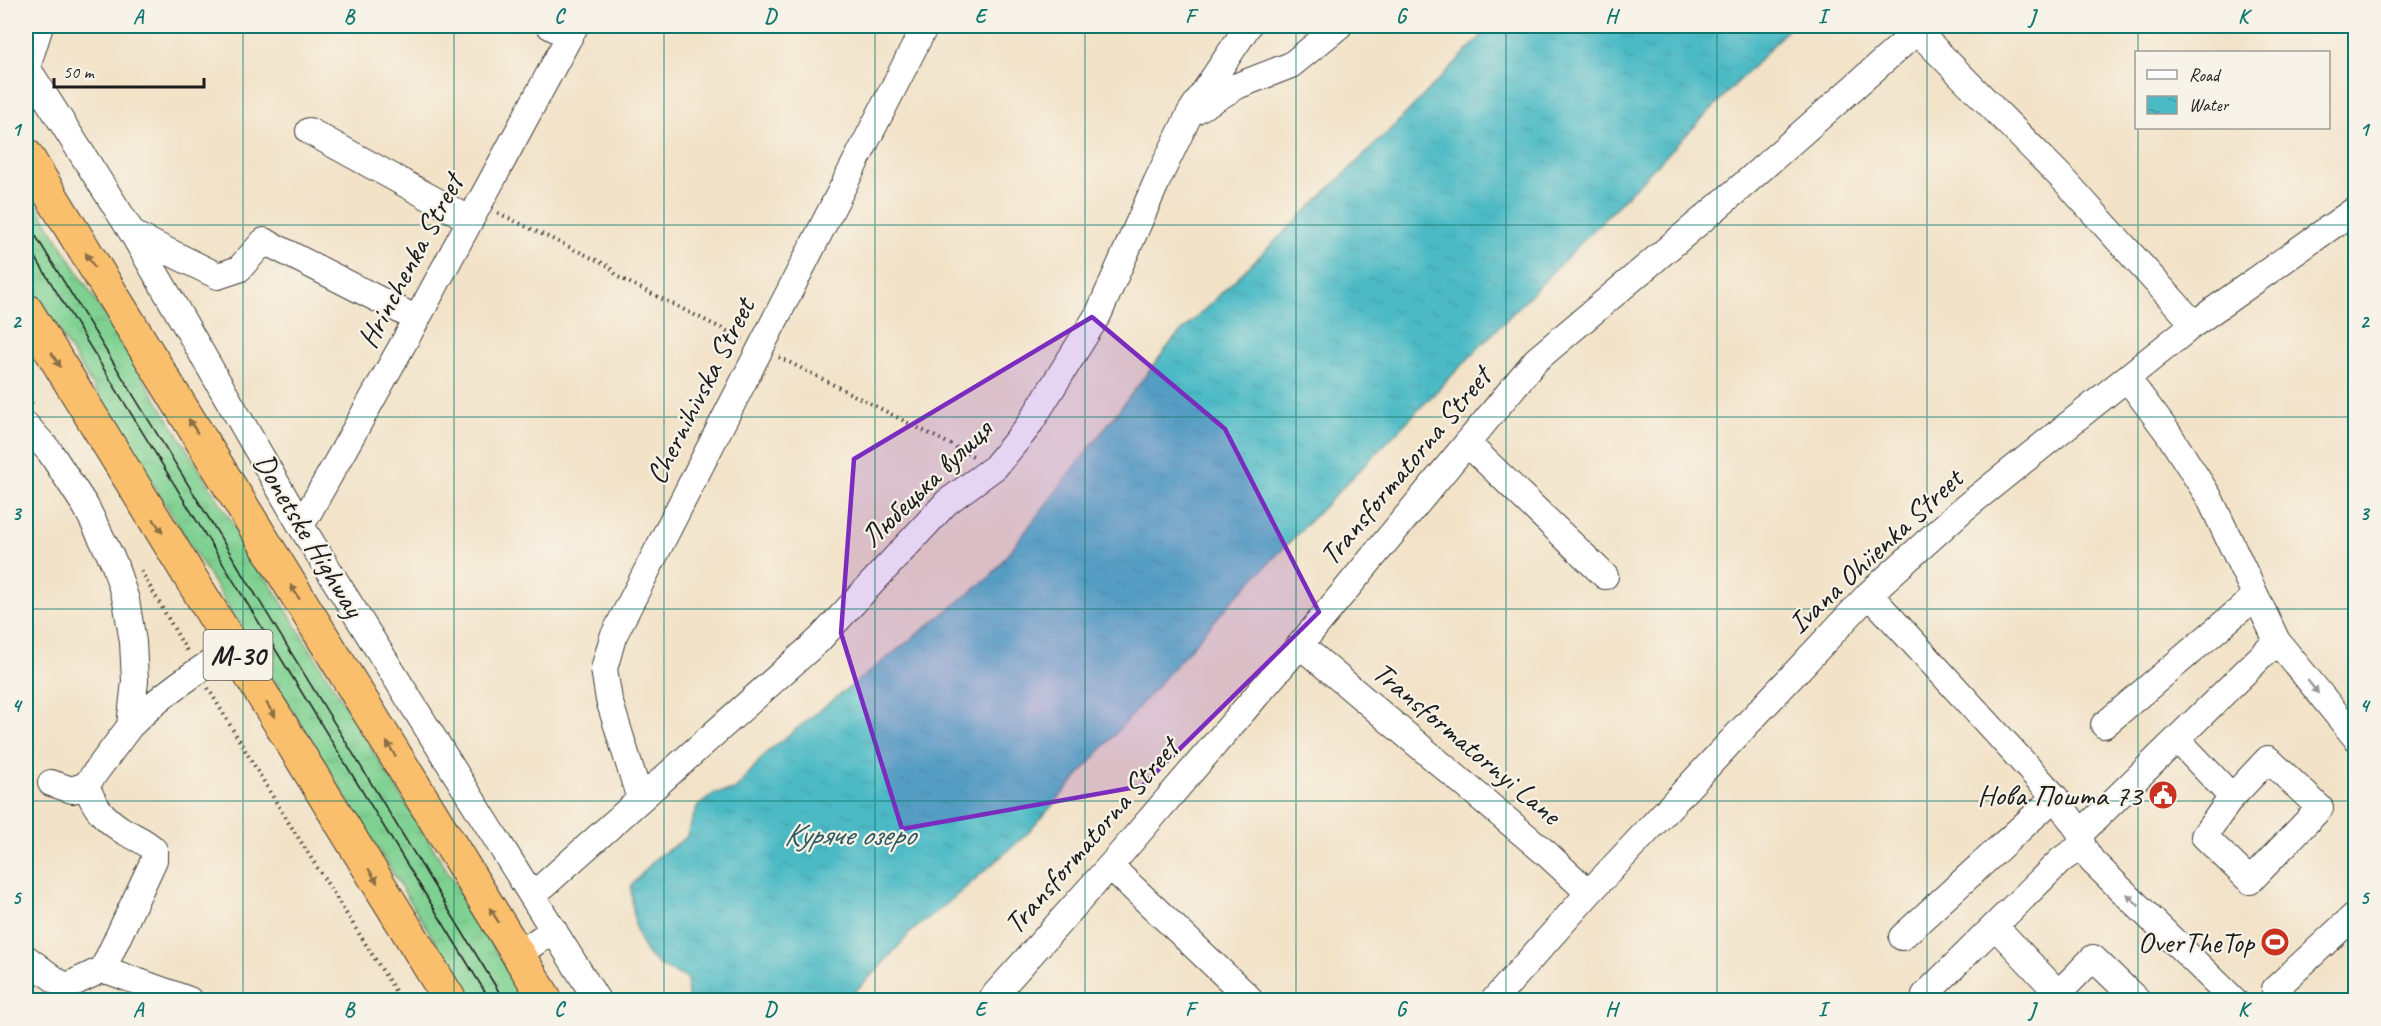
<svg xmlns="http://www.w3.org/2000/svg" width="2381" height="1026" viewBox="0 0 2381 1026" font-family="Caveat,sans-serif">
	<defs>
		<pattern id="grass-tufts" width="24" height="20" patternUnits="userSpaceOnUse" patternTransform="scale(1.5)"><rect width="24" height="20" fill="#7fd192"/><path d="M3 7l-1-3M5 7V3M7 7l1-3M15 17l-1-3M17 17v-4M19 17l1-3" fill="none" stroke="#6db37d"/></pattern>
		<pattern id="water-ripples" width="26" height="14" patternUnits="userSpaceOnUse" patternTransform="scale(1.5)"><rect width="26" height="14" fill="#4cbac5"/><path d="M2 4q2-2 4 0t4 0M15 11q2-2 4 0t4 0" fill="none" stroke="#429fa9"/></pattern>
	</defs>
	<rect width="100%" height="100%" fill="#f7f3e8"/>
	<filter id="ink" filterUnits="userSpaceOnUse"><feTurbulence type="fractalNoise" baseFrequency=".0167" numOctaves="2"/><feDisplacementMap in="SourceGraphic" scale="12" xChannelSelector="R" yChannelSelector="G"/><feConvolveMatrix kernelMatrix="1 2 1 2 8 2 1 2 1" color-interpolation-filters="sRGB"/></filter>
	<filter id="wash" filterUnits="userSpaceOnUse"><feTurbulence type="fractalNoise" baseFrequency=".008" numOctaves="4" result="noise"/><feDisplacementMap in="SourceGraphic" scale="24" xChannelSelector="R" yChannelSelector="G"/><feGaussianBlur stdDeviation="1.35" result="paint"/><feColorMatrix in="noise" values="0 0 0 0 0 0 0 0 0 0 0 0 0 0 0 0 0 1.4 0 .05"/><feComposite in="paint" operator="in"/></filter>
	<g filter="url(#wash)">
		<rect width="100%" height="100%" fill="#f2e2c7"/>
		<path fill="url(#grass-tufts)" stroke="#4e7657" stroke-width="1.5" d="M26 188 459 890 526 1000H471L26 278Z
			M2074 991 2088 993 2096 1000H2062Z"/>
		<path fill="url(#water-ripples)" stroke="#346b70" stroke-width="1.5" d="M1491 26H1790L1766 53 1232 601 1028 833 949 902 911 932 876 971 846 1000H688L687 978C678 974 669 971 661 966 634 949 633 915 631 886L657 857 686 838 697 807 715 793 735 790 767 752 990 577 1173 340 1393 127Z"/>
	</g>
	<g filter="url(#ink)">
		<g fill="none" stroke-linecap="round" stroke-linejoin="round">
			<g stroke="#3c3a36" stroke-width="28">
				<path id="minor" d="M550 26 569 36
					M1918 32 2066 182 2194 324
					M26 66 133 234 301 526 597 1000
					M26 70 40 26
					M1193 112 1237 86 1291 65 1339 26
					M309 131 469 219
					M133 234 218 276 239 269 264 241 417 319
					M2127 378 2168 433 2209 497 2277 641 2356 738
					M26 425 50 452 86 507 114 563 126 600 133 642 135 681 130 726 86 785 72 790 51 783
					M1467 443 1605 576
					M301 526 417 319 575 26
					M1869 594 2055 797 2079 831 2083 847 2092 861 2234 1000
					M1300 645 1547 854 1589 893
					M2104 725 2255 597
					M130 726C161 695 195 671 234 649
					M2177 739 2232 797 2268 759 2320 808 2250 881 2204 836 2232 797
					M86 785C94 806 102 817 122 830 133 837 145 840 154 850V860L103 969
					M640 799 609 700 604 669 613 637 925 26
					M2079 831 2085 829 2277 641
					M1110 866 1248 997
					M532 896 819 640 947 502 995 467 1027 428 1099 313 1157 181 1190 113 1248 26
					M1995 926 2058 993
					M1902 937 2055 797
					M518 954 554 930
					M26 958 65 987
					M65 987 103 969 189 1000
					M2275 989 2356 914
					M1925 995 2061 860 2071 853 2083 847
					M990 1000 1110 866 1300 645 1536 360 1742 186 1923 26
					M1494 1000 1589 893 1869 594 1962 510 2194 324 2356 209
					M2052 1000 2093 958 2137 1000"/>
			</g>
			<g stroke="#3c3a36" stroke-width="35">
				<path id="highway" d="M26 155 546 1000
					M26 310 450 1000"/>
			</g>
			<path stroke="#3c3a36" stroke-width="4" stroke-dasharray="1.5 4.5" stroke-linecap="butt" d="M498 213 609 266 618 277 743 339
				M779 357 973 456
				M26 392 32 404
				M141 571 188 653
				M208 688 282 812 401 1000"/>
			<use href="#minor" stroke="#fff" stroke-width="26"/>
			<use href="#highway" stroke="#f9bf6c" stroke-width="33"/>
			<path stroke="#1c1c1c" stroke-width="1.5" d="M26 220 504 1000
				M26 242 490 1000"/>
		</g>
		<defs><path id="oneway-solid" d="M-6-.8H1V-3.2L6.5 0L1 3.2V.8H-6Z" transform="scale(1.5)"/></defs>
		<g fill="#8a6e44">
			<use href="#oneway-solid" transform="translate(90 260) rotate(-122)"/>
			<use href="#oneway-solid" transform="translate(56 360) rotate(58)"/>
			<use href="#oneway-solid" transform="translate(193 426) rotate(-122)"/>
			<use href="#oneway-solid" transform="translate(158 526) rotate(58)"/>
			<use href="#oneway-solid" transform="translate(295 592) rotate(-122)"/>
			<use href="#oneway-solid" transform="translate(271 710) rotate(58)"/>
			<use href="#oneway-solid" transform="translate(391 749) rotate(-122)"/>
			<use href="#oneway-solid" transform="translate(373 876) rotate(58)"/>
			<use href="#oneway-solid" transform="translate(494 915) rotate(-122)"/>
		</g>
		<g fill="#999">
			<use href="#oneway-solid" transform="translate(2313 687) rotate(51)"/>
			<use href="#oneway-solid" transform="translate(2133 900) rotate(-135)"/>
		</g>
	</g>
	<path fill="#7b2cbf" fill-opacity="0.2" stroke="#7b2cbf" stroke-width="4.5" stroke-linejoin="round" d="M1092 317 1225 429 1319 612 1142 786 902 829 841 633 854 459Z"/>
	<path fill="none" stroke="#0f766e" stroke-width="1.5" stroke-opacity="0.55" d="M243 26V1000M454 26V1000M664 26V1000M875 26V1000M1085 26V1000M1296 26V1000M1506 26V1000M1717 26V1000M1927 26V1000M2138 26V52M2138 128V1000M26 225H2356M26 417H2356M26 609H2356M26 801H2356"/>
	<defs>
		<g id="civic-disc" transform="scale(1.5)"><circle r="9.5" fill="#c8321e" stroke="#f7f3e8"/><path d="M-.6-6.5H3V-4.5H.6V-3L4-1V1h2V6H-6V1h2V-1L-.6-3ZM-1.2 2.5V6h2.4V2.5Z" fill="#fff"/></g>
		<g id="stadium-disc" transform="scale(1.5)"><circle r="9.5" fill="#c8321e" stroke="#f7f3e8"/><path d="M0-5a6.5 5 0 1 0 0 10a6.5 5 0 1 0 0-10ZM-3.5-1.8h7v3.6h-7Z" fill="#fff"/></g>
	</defs>
	<g fill-rule="evenodd">
		<use href="#civic-disc" x="2163" y="795"/>
		<use href="#stadium-disc" x="2275" y="942"/>
	</g>
	<g text-anchor="middle" dominant-baseline="central" stroke-width="4.5" stroke-linejoin="round" paint-order="stroke">
		<rect fill="#f7f3e8" stroke="#5e5c59" stroke-width="1.5" x="203.5" y="630" width="69" height="50" rx="4.5"/>
		<g font-size="28" font-weight="bold" fill="#1c1c1c">
			<text x="238" y="655">М-30</text>
		</g>
		<g font-size="30" fill="#1c1c1c" stroke="#f7f3e8">
			<text transform="translate(410 261) rotate(-62)">Hrinchenka Street</text>
			<text transform="translate(700 391) rotate(-63)">Chernihivska Street</text>
			<text transform="translate(1405 466) rotate(-50)">Transformatorna Street</text>
			<text transform="translate(926 483) rotate(-44)">Любецька вулиця</text>
			<text transform="translate(309 535) rotate(59)">Donetske Highway</text>
			<text transform="translate(1875 551) rotate(-43)">Ivana Ohiienka Street</text>
			<text transform="translate(1467 743) rotate(40)">Transformatornyi Lane</text>
			<text transform="translate(1091 836) rotate(-49)">Transformatorna Street</text>
		</g>
		<g font-size="30" fill="#1c1c1c" stroke="#f7f3e8" text-anchor="end">
			<text x="2142" y="795">Нова Пошта 73</text>
			<text x="2254" y="942">OverTheTop</text>
		</g>
		<g font-size="32" font-style="italic" fill="#2f5b60" stroke="#f7f3e8">
			<text x="849" y="834">Куряче озеро</text>
		</g>
	</g>
	<rect width="2381" height="1026" fill="none" stroke="#f7f3e8" stroke-width="66"/>
	<rect x="2135" y="51" width="195" height="78" fill="#f7f3e8" stroke="#9f9d96" stroke-width="1.5"/>
	<rect x="2147" y="70" width="30" height="9" fill="#ffffff" stroke="#9f9d96" stroke-width="1.5"/>
	<text x="2189" y="81" font-size="18" fill="#1c1c1c">Road</text>
	<rect x="2147" y="96" width="30" height="18" fill="url(#water-ripples)" stroke="#9f9d96" stroke-width="1.5"/>
	<text x="2189" y="111" font-size="18" fill="#1c1c1c">Water</text>
	<path d="M54 78v9h150v-9" fill="none" stroke="#1c1c1c" stroke-width="3"/>
	<text x="63" y="78" font-size="18" fill="#1c1c1c" stroke="#f7f3e8" stroke-width="4.5" paint-order="stroke">50 m</text>
	<rect x="33" y="33" width="2315" height="960" fill="none" stroke="#0f766e" stroke-width="2"/>
	<g font-size="20" text-anchor="middle" font-weight="bold" fill="#0f766e">
		<text x="138" y="23">A</text>
		<text x="349" y="23">B</text>
		<text x="559" y="23">C</text>
		<text x="770" y="23">D</text>
		<text x="980" y="23">E</text>
		<text x="1190" y="23">F</text>
		<text x="1401" y="23">G</text>
		<text x="1611" y="23">H</text>
		<text x="1822" y="23">I</text>
		<text x="2032" y="23">J</text>
		<text x="2243" y="23">K</text>
		<text x="16" y="136">1</text>
		<text x="2364" y="136">1</text>
		<text x="16" y="328">2</text>
		<text x="2364" y="328">2</text>
		<text x="16" y="520">3</text>
		<text x="2364" y="520">3</text>
		<text x="16" y="712">4</text>
		<text x="2364" y="712">4</text>
		<text x="16" y="904">5</text>
		<text x="2364" y="904">5</text>
		<text x="138" y="1016">A</text>
		<text x="349" y="1016">B</text>
		<text x="559" y="1016">C</text>
		<text x="770" y="1016">D</text>
		<text x="980" y="1016">E</text>
		<text x="1190" y="1016">F</text>
		<text x="1401" y="1016">G</text>
		<text x="1611" y="1016">H</text>
		<text x="1822" y="1016">I</text>
		<text x="2032" y="1016">J</text>
		<text x="2243" y="1016">K</text>
	</g>
</svg>
